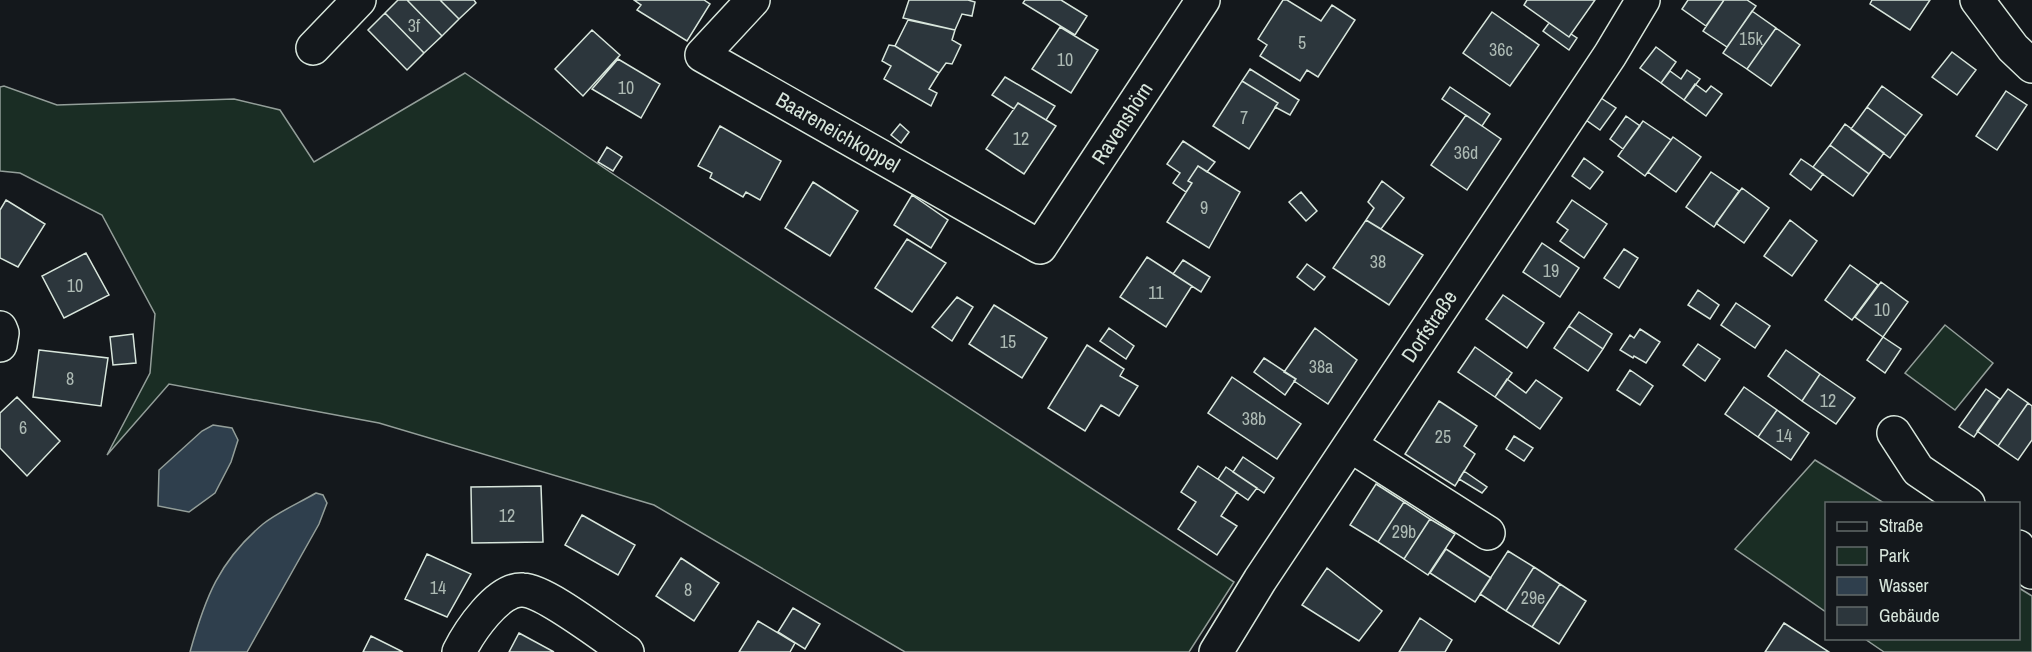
<svg xmlns="http://www.w3.org/2000/svg" width="2032" height="652" viewBox="0 0 2032 652" font-family="'Archivo Narrow',sans-serif">
	<rect width="100%" height="100%" fill="#14181c"/>
	<path fill="#1a2d24" stroke="#939e99" stroke-width="1.5" d="M465 73 610 172 1234 582 1189 652H905L654 505 379 423 169 384 107 455 150 373 155 314 102 215 20 173 0 171V87L4 86 57 105 234 99 280 110 314 162Z
		M1945 325 1993 363 1955 410 1905 373Z
		M1815 460 1884 503 1826 504V612L1735 549Z
		M2019 588 2032 596V652H1884L1865 639 2018 638Z"/>
	<path fill="#2f3f4d" stroke="#939e99" stroke-width="1.5" d="M213 425 232 428 238 440 231 462 215 493 189 512 158 506 159 470 202 431Z
		M316 493 323 495 327 503 319 524 247 652H190C205 598 219 561 263 524 278 512 299 503 316 493Z"/>
	<path fill="#2c363c" stroke="#d8e6dc" stroke-width="1.5" d="M398 0H407L442 36 424 53 385 13Z
		M407 0H440L459 19 442 36Z
		M440 0H474L476 3 459 19Z
		M634 0H704L710 4 687 41 637 10 641 5Z
		M909 0H968L975 2 972 16 962 14 955 30 903 18Z
		M1025 0H1061L1087 16 1075 35 1023 3Z
		M1283 0H1287L1321 21 1332 5 1355 20 1318 77 1307 70 1300 81 1260 56 1267 45 1258 39Z
		M1527 0H1595L1569 37 1524 5Z
		M1688 0H1724L1706 26 1682 9Z
		M1724 0H1747L1756 6 1727 47 1703 31Z
		M1872 0H1930L1910 30 1870 4Z
		M1752 11 1776 28 1747 69 1723 53Z
		M1492 12 1539 45 1510 86 1463 53Z
		M385 13 424 53 407 70 368 30Z
		M908 20 955 30 952 40 961 45 952 64 946 63 939 73 895 46Z
		M1549 23 1569 37 1571 34 1577 38 1569 50 1543 31Z
		M1060 27 1098 50 1071 93 1032 69Z
		M1776 28 1800 45 1771 86 1747 69Z
		M592 30 620 55 583 96 555 69Z
		M889 45 895 46 939 73 929 89 937 93 931 106 884 79 891 66 882 61Z
		M1656 47 1676 62 1661 83 1640 68Z
		M1952 52 1976 70 1957 95 1932 77Z
		M618 59 660 84 641 118 592 89Z
		M1250 69 1299 100 1290 115 1275 107 1278 103 1242 81Z
		M1687 70 1700 79 1684 100 1661 83 1670 71 1681 79Z
		M1005 77 1055 106 1046 120 1018 103 1014 109 992 95Z
		M1242 81 1278 103 1249 149 1213 126Z
		M1695 84 1706 92 1711 86 1722 94 1706 116 1684 100Z
		M1882 86 1922 115 1906 136 1867 107Z
		M1450 87 1490 114 1482 126 1442 99Z
		M2006 91 2027 105 1997 150 1976 136Z
		M1601 98 1616 108 1600 130 1586 120Z
		M1018 103 1056 126 1024 174 986 149Z
		M1867 107 1906 136 1890 158 1851 129Z
		M1466 115 1501 139 1467 190 1431 165Z
		M1626 116 1640 126 1623 149 1610 139Z
		M1643 121 1671 140 1645 176 1618 156Z
		M900 124 909 132 901 143 891 135Z
		M1845 124 1884 153 1869 174 1830 145Z
		M720 126 781 161 760 200 746 192 743 197 710 178 712 173 698 166Z
		M1673 137 1701 157 1676 192 1648 172Z
		M1183 141 1215 162 1207 172 1198 166 1188 181 1192 183 1186 192 1173 183 1180 173 1167 164Z
		M1830 145 1869 174 1853 196 1813 167Z
		M607 147 622 157 613 171 598 162Z
		M1584 158 1603 172 1590 189 1572 176Z
		M1801 159 1823 174 1811 190 1790 174Z
		M1198 166 1240 192 1209 248 1167 222 1192 183 1188 181Z
		M1711 172 1739 191 1714 227 1686 207Z
		M1382 181 1404 198 1381 229 1366 220 1374 208 1368 202Z
		M813 182 858 211 830 256 785 228Z
		M1742 188 1769 208 1744 243 1716 223Z
		M1301 192 1317 211 1306 221 1289 202Z
		M912 195 948 220 931 248 894 225Z
		M6 200 45 224 18 267 0 258V210Z
		M1572 200 1607 224 1584 258 1560 241 1568 230 1557 222Z
		M1366 220 1423 255 1389 305 1333 268Z
		M1790 220 1817 241 1792 276 1764 256Z
		M907 239 946 263 912 312 875 288Z
		M1542 243 1579 268 1560 297 1523 272Z
		M1624 249 1638 258 1619 288 1604 278Z
		M86 253 109 295 64 318 42 276Z
		M1147 257 1192 286 1166 327 1120 297Z
		M1183 260 1210 277 1201 292 1173 274Z
		M1307 264 1325 277 1314 290 1297 277Z
		M1850 265 1878 285 1852 320 1825 300Z
		M1881 282 1908 302 1883 337 1855 317Z
		M1698 290 1719 305 1710 319 1688 305Z
		M1503 295 1544 323 1527 348 1486 319Z
		M957 297 973 307 952 341 932 327Z
		M1736 303 1770 326 1755 348 1721 325Z
		M994 305 1047 338 1022 378 969 344Z
		M1579 312 1612 334 1603 349 1569 326Z
		M1569 326 1603 349 1588 371 1554 348Z
		M1109 328 1134 346 1126 359 1100 341Z
		M1315 328 1357 360 1328 404 1294 381 1296 379 1284 372Z
		M1640 329 1660 342 1646 363 1634 356 1633 358 1620 350 1630 335 1634 338Z
		M133 334 136 363 113 365 110 337Z
		M1883 337 1901 349 1885 373 1867 360Z
		M1698 344 1720 359 1705 381 1683 365Z
		M1087 345 1124 369 1120 376 1138 386 1119 416 1101 405 1085 431 1048 408Z
		M1475 347 1512 373 1495 397 1458 372Z
		M39 350 108 358 101 406 33 397Z
		M1786 350 1820 374 1802 401 1768 376Z
		M1264 358 1296 379 1285 395 1254 372Z
		M1630 370 1653 386 1640 405 1617 390Z
		M1820 374 1855 398 1836 424 1802 401Z
		M1232 377 1301 424 1277 459 1208 413Z
		M1507 379 1526 393 1536 380 1562 398 1540 429 1495 397Z
		M1744 387 1777 410 1758 437 1725 414Z
		M1986 389 2000 399 1974 437 1959 427Z
		M2008 389 2028 403 1998 446 1977 431Z
		M17 397 60 441 27 476 0 448V413Z
		M1439 401 1477 426 1464 446 1475 454 1455 486 1405 454Z
		M2028 403 2032 406V440L2018 460 1998 446Z
		M1777 410 1809 433 1791 460 1758 437Z
		M1514 436 1533 448 1524 461 1506 449Z
		M1243 457 1274 478 1264 493 1233 472Z
		M1198 466 1237 492 1221 516 1237 526 1217 555 1178 529 1196 502 1181 492Z
		M1226 467 1257 488 1248 500 1218 479Z
		M1464 471 1487 487 1482 493 1459 479Z
		M1376 484 1404 502 1378 542 1350 525Z
		M541 486 543 542 472 543 471 487Z
		M1404 502 1430 519 1404 559 1378 542Z
		M582 515 635 545 618 575 565 545Z
		M1430 519 1455 534 1428 575 1404 559Z
		M1446 549 1491 578 1475 602 1430 573Z
		M1508 551 1534 567 1506 611 1480 594Z
		M427 554 471 574 447 617 405 599Z
		M681 558 719 583 694 621 656 596Z
		M1534 567 1560 584 1532 627 1506 611Z
		M1327 568 1382 611 1359 641 1302 605Z
		M1560 584 1586 601 1559 644 1532 627Z
		M793 608 820 624 805 649 778 632Z
		M1420 618 1452 640 1445 652H1399Z
		M758 621 795 643 790 652H739Z
		M1784 623 1829 652H1765Z
		M519 633 554 652H509Z
		M371 636 403 652H363Z"/>
	<g fill="none" stroke-linecap="round" stroke-linejoin="round">
		<g stroke="#d8e6dc" stroke-width="36">
			<path id="minor" d="M753 0 702 55 1040 247 1203 0
				M1977 0 2013 48 2032 66
				M313 48 359 0
				M0 328 2 333 0 345
				M1894 433 1918 470 1968 504
				M1350 445 1488 533
				M2018 547 2032 572
				M459 652C469 632 498 588 523 590 546 591 605 638 627 652
				M1216 652 1260 580 1610 55 1643 0"/>
		</g>
		<use href="#minor" stroke="#14181c" stroke-width="33"/>
	</g>
	<g text-anchor="middle" dominant-baseline="central" stroke-width="4.5" stroke-linejoin="round" paint-order="stroke">
		<g font-size="18" fill="#adbab4">
			<text x="414" y="25">3f</text>
			<text x="1751" y="38">15k</text>
			<text x="1302" y="42">5</text>
			<text x="1501" y="49">36c</text>
			<text x="1065" y="59">10</text>
			<text x="626" y="87">10</text>
			<text x="1244" y="117">7</text>
			<text x="1021" y="138">12</text>
			<text x="1466" y="152">36d</text>
			<text x="1204" y="207">9</text>
			<text x="1378" y="261">38</text>
			<text x="1551" y="270">19</text>
			<text x="75" y="285">10</text>
			<text x="1156" y="292">11</text>
			<text x="1882" y="309">10</text>
			<text x="1008" y="341">15</text>
			<text x="1321" y="366">38a</text>
			<text x="70" y="378">8</text>
			<text x="1828" y="400">12</text>
			<text x="1254" y="418">38b</text>
			<text x="23" y="427">6</text>
			<text x="1784" y="435">14</text>
			<text x="1443" y="436">25</text>
			<text x="507" y="515">12</text>
			<text x="1404" y="531">29b</text>
			<text x="438" y="587">14</text>
			<text x="688" y="589">8</text>
			<text x="1533" y="597">29e</text>
		</g>
		<g font-size="21" fill="#d8e6dc" stroke="#14181c">
			<text transform="translate(1122 123) rotate(-57)">Ravenshörn</text>
			<text transform="translate(838 132) rotate(30)">Baareneichkoppel</text>
			<text transform="translate(1429 326) rotate(-56)">Dorfstraße</text>
		</g>
	</g>
	<rect x="1825" y="502" width="195" height="138" fill="#14181c" stroke="#626a69" stroke-width="1.5"/>
	<rect x="1837" y="522" width="30" height="9" fill="#14181c" stroke="#626a69" stroke-width="1.5"/>
	<text x="1879" y="532" font-size="18" fill="#d8e6dc">Straße</text>
	<rect x="1837" y="547" width="30" height="18" fill="#1a2d24" stroke="#626a69" stroke-width="1.5"/>
	<text x="1879" y="562" font-size="18" fill="#d8e6dc">Park</text>
	<rect x="1837" y="577" width="30" height="18" fill="#2f3f4d" stroke="#626a69" stroke-width="1.5"/>
	<text x="1879" y="592" font-size="18" fill="#d8e6dc">Wasser</text>
	<rect x="1837" y="607" width="30" height="18" fill="#2c363c" stroke="#626a69" stroke-width="1.5"/>
	<text x="1879" y="622" font-size="18" fill="#d8e6dc">Gebäude</text>
</svg>
